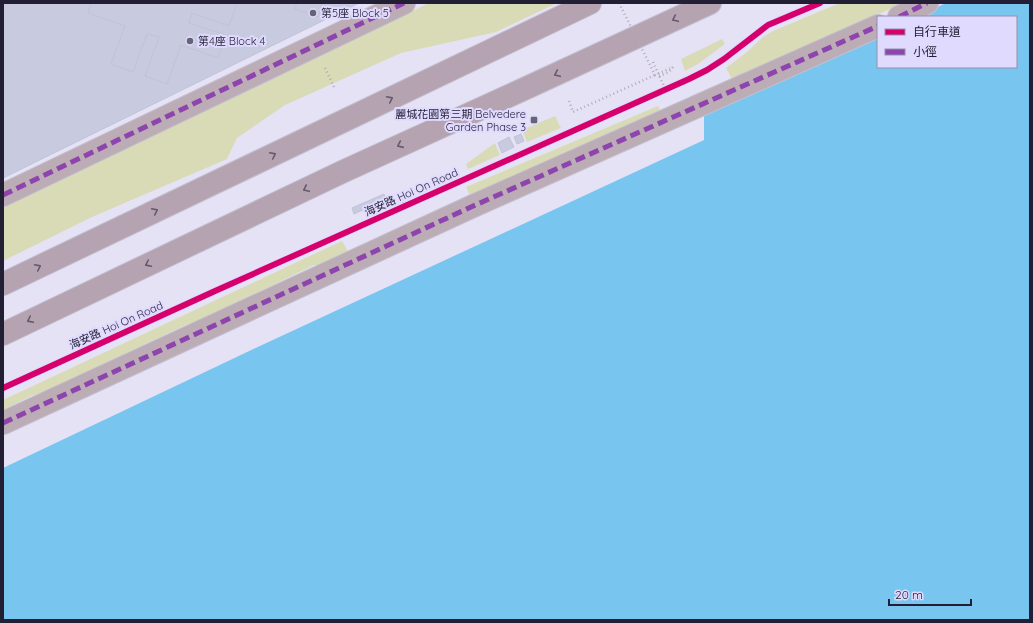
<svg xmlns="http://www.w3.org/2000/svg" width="1033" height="623" viewBox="0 0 1033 623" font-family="Quicksand,'Noto Sans TC',sans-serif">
	<rect width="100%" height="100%" fill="#e5e2f6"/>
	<path fill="#d9dbb6" d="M429 3H557L496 32 401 53 285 105 237 138 227 159 92 217 3 261V207Z
		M840 3H903L733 81 726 68 747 52 763 37 773 31Z
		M722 39 725 44 698 64 685 71 681 59Z
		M658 106 663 116 472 200 466 187Z
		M555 116 561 128 527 142 522 130Z
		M495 143 500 155 468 169 466 164Z
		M342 241 349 253 326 265H314L232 305 224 312 202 324H188L105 363 101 371 53 393H39L29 397 3 410V400Z"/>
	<path fill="#78c6f0" d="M946 3H1030V620H3V468L262 345 704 140V115L878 34V67H1016V17H916Z"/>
	<path fill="#c8cbe0" stroke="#c0c2d5" d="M3 3H359L3 178Z
		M91 3H235L237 4 229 26 192 13 189 23 226 35 218 58 181 45 167 84 145 76 159 37 147 34 133 72 111 64 125 26 88 13Z
		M297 3H322L318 17 295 9Z
		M521 134 524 141 517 144 514 137Z
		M509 137 514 147 502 153 498 143Z
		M384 194 386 199 354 214 352 208Z"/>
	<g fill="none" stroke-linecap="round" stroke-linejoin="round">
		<g stroke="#c3c0d1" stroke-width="24">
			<path id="minor" d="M899 17 927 3
				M3 195 404 3
				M3 423 471 207 878 26"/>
		</g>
		<g stroke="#c3c0d1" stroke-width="24">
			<path id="major" d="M3 284 590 3
				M3 334 342 172 524 89 710 3"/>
		</g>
		<path stroke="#b3a9b5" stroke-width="2.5" stroke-dasharray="1 3" stroke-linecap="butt" d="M653 62 667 93
			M325 68 335 89
			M659 76 669 72 673 67
			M569 101 573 112 655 75
			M400 195 406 209"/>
		<use href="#minor" stroke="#bcacb5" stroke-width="22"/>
		<use href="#major" stroke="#b6a3b1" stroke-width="22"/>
		<path stroke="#b3a9b5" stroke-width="2.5" stroke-dasharray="1 3" stroke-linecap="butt" d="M619 3 655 75 673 67"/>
		<path stroke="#8e44ad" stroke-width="5" stroke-dasharray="10 5" stroke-linecap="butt" d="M899 17 927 3
			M3 195 404 3
			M3 423 471 207 878 26"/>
		<g stroke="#dfdafe" stroke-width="8">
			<path id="cycleway" d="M3 388 215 291 689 79 707 70 724 59 768 25 820 3"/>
		</g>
		<use href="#cycleway" stroke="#d6006c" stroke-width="6"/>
	</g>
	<defs><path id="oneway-chevron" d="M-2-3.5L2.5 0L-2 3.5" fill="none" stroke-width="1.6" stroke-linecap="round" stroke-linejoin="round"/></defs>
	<g stroke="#655a6c">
		<use href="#oneway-chevron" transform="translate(675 19) rotate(155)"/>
		<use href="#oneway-chevron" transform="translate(557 74) rotate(155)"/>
		<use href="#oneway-chevron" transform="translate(390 99) rotate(-26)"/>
		<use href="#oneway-chevron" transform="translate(400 145) rotate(156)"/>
		<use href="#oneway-chevron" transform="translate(273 155) rotate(-26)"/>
		<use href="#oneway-chevron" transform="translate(306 189) rotate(155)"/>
		<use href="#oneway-chevron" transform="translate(155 211) rotate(-26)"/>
		<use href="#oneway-chevron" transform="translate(148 264) rotate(154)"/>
		<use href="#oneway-chevron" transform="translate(38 267) rotate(-26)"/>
		<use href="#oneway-chevron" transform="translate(30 320) rotate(154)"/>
	</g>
	<g fill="#666378" stroke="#dfdafe" stroke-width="1.5">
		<circle cx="313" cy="13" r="4"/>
		<circle cx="190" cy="41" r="4"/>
		<rect x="530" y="116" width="8" height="8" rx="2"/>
	</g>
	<g text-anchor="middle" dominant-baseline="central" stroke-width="4" stroke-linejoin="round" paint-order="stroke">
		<g font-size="11" fill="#221e34" stroke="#dfdafe" text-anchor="start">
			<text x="321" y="13">第5座 Block 5</text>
			<text x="198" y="41">第4座 Block 4</text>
			<text x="526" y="114" text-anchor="end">麗城花園第三期 Belvedere<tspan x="526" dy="13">Garden Phase 3</tspan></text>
		</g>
		<g font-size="11" fill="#221e34" stroke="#dfdafe">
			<text transform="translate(411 192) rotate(-24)">海安路 Hoi On Road</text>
			<text transform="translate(116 325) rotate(-24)">海安路 Hoi On Road</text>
		</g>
	</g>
	<rect width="1033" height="623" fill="none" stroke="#221e34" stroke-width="8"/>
	<rect x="877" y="16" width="140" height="52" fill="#dfdafe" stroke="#938fad"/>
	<rect x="885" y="29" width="20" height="6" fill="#d6006c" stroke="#938fad"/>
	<text x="913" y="36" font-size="12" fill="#221e34">自行車道</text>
	<rect x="885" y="49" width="20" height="6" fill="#8e44ad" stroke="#938fad"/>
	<text x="913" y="56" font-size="12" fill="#221e34">小徑</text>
	<path d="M889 599v6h82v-6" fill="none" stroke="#221e34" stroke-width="2"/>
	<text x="895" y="599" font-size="12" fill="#221e34" stroke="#dfdafe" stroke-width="3" paint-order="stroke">20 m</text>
</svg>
